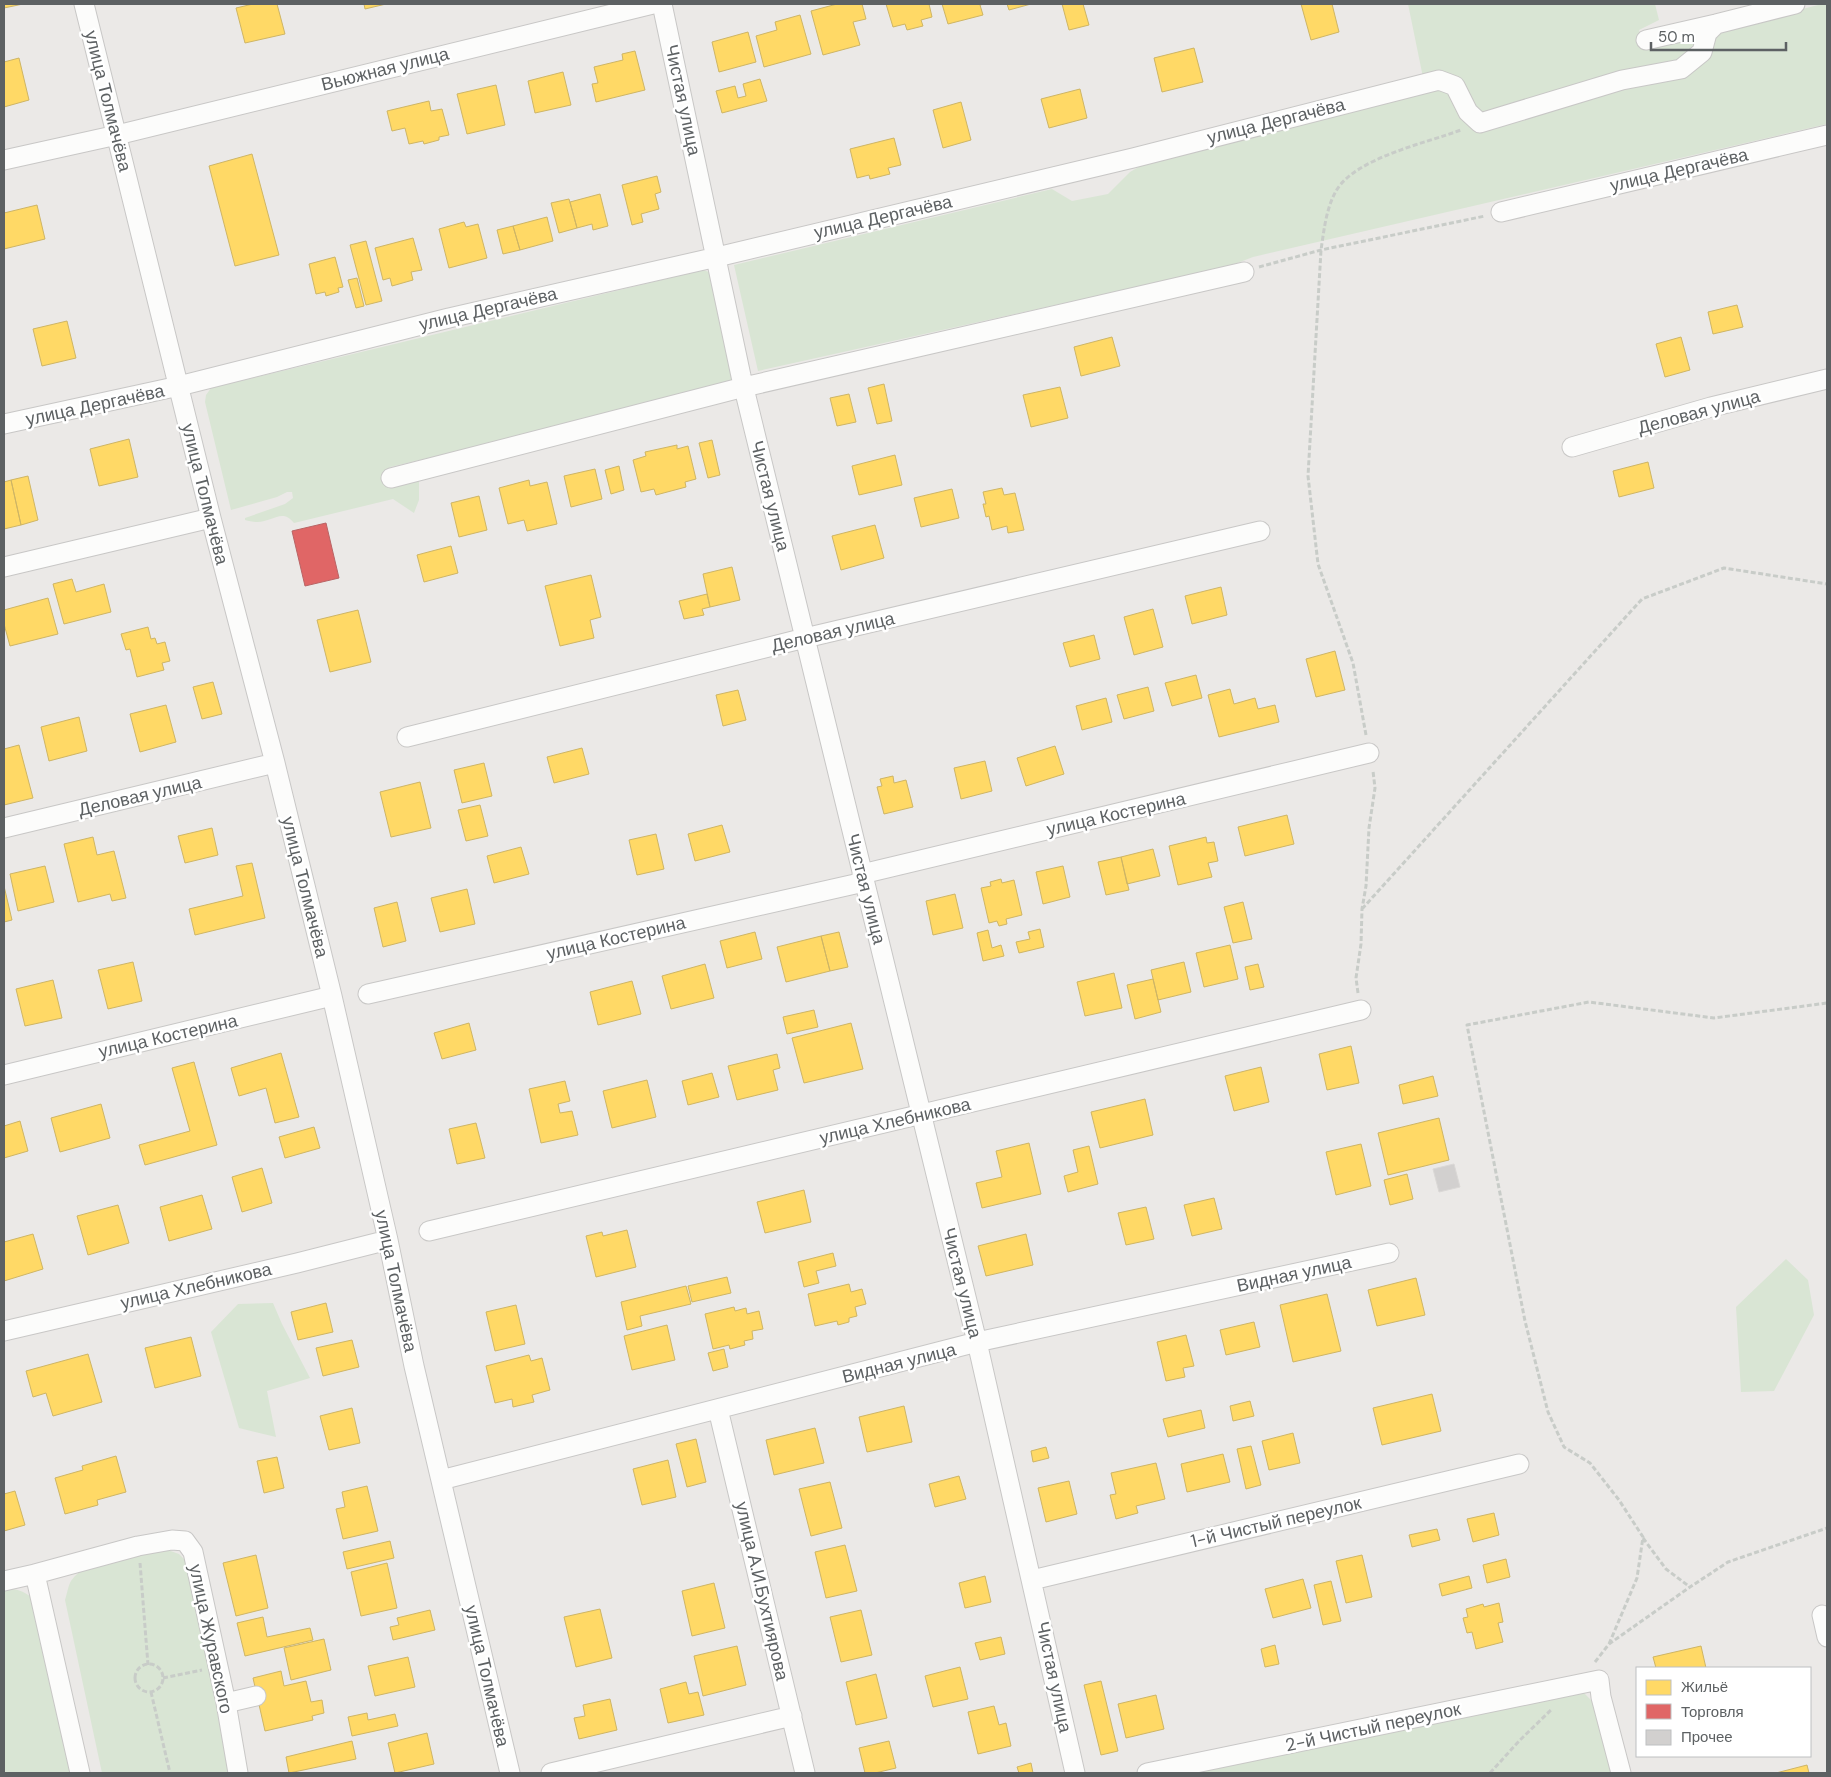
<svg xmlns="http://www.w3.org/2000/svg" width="1831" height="1777" viewBox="0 0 1831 1777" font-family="'DM Sans',sans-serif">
	<rect width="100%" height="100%" fill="#ebe9e7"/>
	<path fill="#d9e5d4" d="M1408 4H1655L1659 20 1639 30 1645 49 1822 4H1827V124L1253 257 1227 267 758 371 734 265 1052 189 1072 201 1108 194 1130 172 1156 157 1426 92Z
		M703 270 715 274 738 375 727 388 390 467 386 473 419 476V500L414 513 393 499 294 523C282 508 273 522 257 522 253 522 249 521 245 520V518L285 504 293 498 292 492H287L277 497 231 510 205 402 206 395 211 388Z
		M1786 1259 1808 1280 1814 1315 1774 1391 1741 1392 1736 1307Z
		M273 1303 282 1324 310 1378 267 1391 276 1437 239 1428 211 1332 238 1304Z
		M165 1549 179 1554 188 1563 229 1773H102L65 1600C67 1594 68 1586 71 1581 88 1556 137 1555 165 1549Z
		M4 1589C18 1588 25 1592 36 1601L74 1773H4Z
		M1583 1692 1597 1706 1613 1773H1189Z"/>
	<path fill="#ffd966" stroke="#ceb565" d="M4 4H23L4 8Z
		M253 4H277L285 34 245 43 236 8Z
		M364 4H386L365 9Z
		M837 4H862L866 19 853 22 860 45 823 55 811 11Z
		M886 4H929L932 17 921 20 923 26 907 30 905 24 893 27Z
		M942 4H984L980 5 983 15 948 24Z
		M1007 4H1031L1009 10Z
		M1062 4H1083L1089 25 1069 30Z
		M1301 4H1332L1339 32 1311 40Z
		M800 15 811 54 764 67 756 36 777 30 775 22Z
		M748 32 756 62 719 72 712 42Z
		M1194 48 1203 82 1162 92 1154 58Z
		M635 51 645 90 596 102 592 84 598 83 594 67 623 60 622 54Z
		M19 58 29 100 4 107V62Z
		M563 72 571 105 535 113 528 81Z
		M760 79 767 101 722 113 716 91 735 86 738 98 746 96 743 84Z
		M496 85 505 125 467 134 457 94Z
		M1080 89 1087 118 1049 128 1041 99Z
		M429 101 431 111 442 109 449 135 439 137V140L424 144 423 141 409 144 405 128 392 131 387 111Z
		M961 102 971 140 943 148 933 110Z
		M894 138 901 165 888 168 890 174 870 179 869 175 857 178 850 149Z
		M252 154 279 255 235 266 209 166Z
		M657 176 661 192 655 194 659 209 641 214 643 222 632 225 622 185Z
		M600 194 608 226 593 230 592 224 577 228 570 202Z
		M569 199 577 228 559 233 551 203Z
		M37 205 45 239 4 249V213Z
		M547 217 553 241 520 250 513 226Z
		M464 222 466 227 478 224 487 258 449 268 439 229Z
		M513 226 520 250 503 254 497 230Z
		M413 238 422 270 411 272 413 280 392 286 390 278 383 280 375 248Z
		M366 241 382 301 366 305 350 245Z
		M335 257 343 287 338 288 339 292 326 296 325 292 316 294 309 264Z
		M357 278 364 306 356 308 348 280Z
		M1737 305 1743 327 1713 334 1708 312Z
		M67 321 76 358 42 366 33 329Z
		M1112 337 1120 366 1081 376 1074 347Z
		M1681 337 1690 370 1665 377 1656 344Z
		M884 384 892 421 877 424 868 388Z
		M1060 387 1068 418 1031 427 1023 395Z
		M849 394 856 422 837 426 830 398Z
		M129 439 138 477 99 486 90 449Z
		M712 440 720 475 708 478 699 443Z
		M677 445V449L688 446 696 479 685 482 686 487 656 495 654 489 641 492 633 460 646 456 645 452Z
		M895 455 902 485 859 495 852 466Z
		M1648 462 1654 488 1619 497 1613 471Z
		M619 466 624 490 611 494 605 470Z
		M595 469 602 499 571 507 564 476Z
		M28 476 38 520 21 525 11 480Z
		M11 480 21 525 4 529V482Z
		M529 480 530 486 547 482 557 524 527 531 524 520 508 524 499 488Z
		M1002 488 1004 495 1015 493 1024 530 1008 533 1007 526 992 530 989 516 986 517 983 504H986L983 492Z
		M952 489 959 518 921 527 914 498Z
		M479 496 487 530 459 537 451 503Z
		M875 525 884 558 841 570 832 536Z
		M451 546 458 573 424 582 417 555Z
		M732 567 740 600 710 607 703 574Z
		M591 575 601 617 590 620 594 638 560 646 545 586Z
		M72 579 76 592 104 584 111 612 64 624 53 584Z
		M1221 587 1227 615 1192 624 1185 596Z
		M707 594 710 607 702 609 704 615 684 619 679 601Z
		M48 598 58 634 10 646 4 624V610Z
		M1153 609 1163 647 1134 655 1124 617Z
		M358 610 371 662 330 672 317 620Z
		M148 627 151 639 155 638 157 644 165 642 170 661 162 663 164 670 137 677 130 649 126 650 121 634Z
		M1094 635 1100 659 1070 667 1063 643Z
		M1335 651 1345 690 1316 697 1306 659Z
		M1196 675 1202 698 1172 706 1165 683Z
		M213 682 222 714 202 719 193 687Z
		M1148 687 1154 711 1124 719 1117 695Z
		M1230 689 1234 704 1255 698 1258 709 1275 705 1279 722 1219 737 1208 695Z
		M738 690 746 720 723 726 716 695Z
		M1106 698 1112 722 1082 730 1076 706Z
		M166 705 176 742 140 752 130 714Z
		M79 717 87 751 49 761 41 727Z
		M19 745 33 798 4 805V749Z
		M1055 746 1064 774 1026 786 1017 758Z
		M582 748 589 774 554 783 547 757Z
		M985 761 992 791 961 799 954 768Z
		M484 763 492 796 462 803 454 770Z
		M893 776 894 783 906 780 913 807 884 814 877 787 882 786 880 779Z
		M420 782 431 828 391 837 380 792Z
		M480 805 488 836 466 841 458 810Z
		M1287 815 1294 844 1245 856 1238 827Z
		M722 825 730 852 695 861 688 834Z
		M212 828 218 855 185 863 178 836Z
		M656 834 664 869 637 875 629 840Z
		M93 837 97 855 114 851 126 898 112 901 110 894 78 902 64 844Z
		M1206 837 1207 843 1214 842 1218 861 1208 863 1212 877 1178 885 1169 846Z
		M521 847 529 874 494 883 487 856Z
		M1153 849 1160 876 1127 884 1121 857Z
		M1121 857 1129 890 1106 895 1098 862Z
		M252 863 265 918 195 935 189 909 243 896 236 866Z
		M45 866 54 902 18 911 10 874Z
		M1063 866 1070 897 1043 904 1036 872Z
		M1001 879 1002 883 1014 880 1022 915 1006 919 1007 924 999 926 997 921 989 923 981 888 991 886 990 882Z
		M4 886 12 920 4 922Z
		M467 889 475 924 440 932 431 898Z
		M955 894 963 928 933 935 926 901Z
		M397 902 406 941 383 947 374 908Z
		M1243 902 1252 939 1233 943 1224 907Z
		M1040 929 1044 947 1019 953 1016 942 1030 939 1028 932Z
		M988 930 992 948 1001 945 1004 956 983 961 977 933Z
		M755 932 762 959 727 968 720 941Z
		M839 932 848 967 830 971 821 936Z
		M821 936 830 971 786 982 777 947Z
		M1230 945 1238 979 1204 987 1196 953Z
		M133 962 142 1001 108 1009 98 970Z
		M1184 962 1191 992 1158 1000 1151 970Z
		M705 964 714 998 671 1009 662 976Z
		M1258 964 1264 987 1250 990 1245 967Z
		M1114 973 1122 1008 1085 1016 1077 982Z
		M1153 979 1161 1012 1135 1019 1127 985Z
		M53 980 62 1018 25 1026 16 989Z
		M632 981 641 1014 598 1025 590 992Z
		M814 1010 818 1027 787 1034 783 1017Z
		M469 1023 476 1050 442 1059 434 1033Z
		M851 1023 863 1069 804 1083 792 1038Z
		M1351 1046 1359 1083 1327 1090 1319 1054Z
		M281 1053 299 1117 275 1123 266 1088 239 1096 231 1068Z
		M777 1054 780 1068 773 1070 778 1090 737 1100 728 1066Z
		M194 1062 217 1145 145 1165 139 1145 190 1131 172 1068Z
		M1261 1067 1269 1102 1234 1111 1225 1076Z
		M712 1073 719 1097 688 1105 682 1081Z
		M1433 1076 1438 1096 1403 1104 1399 1085Z
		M647 1080 656 1117 612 1128 603 1091Z
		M565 1081 570 1101 558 1104 560 1113 572 1111 578 1135 541 1143 529 1089Z
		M1145 1099 1153 1135 1100 1148 1091 1112Z
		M101 1104 110 1138 60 1152 51 1118Z
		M1439 1118 1449 1160 1388 1175 1378 1133Z
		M20 1121 28 1151 4 1158V1126Z
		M476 1123 485 1158 457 1164 449 1129Z
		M314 1127 320 1148 285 1158 279 1137Z
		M1029 1143 1041 1194 982 1208 976 1183 1002 1177 996 1151Z
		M1361 1144 1371 1186 1336 1195 1326 1152Z
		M1089 1146 1098 1184 1068 1192 1064 1176 1078 1172 1073 1150Z
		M262 1168 272 1203 242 1212 232 1177Z
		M1407 1174 1413 1199 1390 1205 1384 1180Z
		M804 1190 811 1222 765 1233 757 1202Z
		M202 1195 212 1229 169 1241 160 1207Z
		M1214 1198 1222 1229 1192 1236 1184 1205Z
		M118 1205 129 1243 88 1255 77 1216Z
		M1146 1207 1154 1239 1126 1245 1118 1213Z
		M627 1230 636 1267 596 1277 586 1236 602 1232 603 1236Z
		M33 1234 43 1269 4 1281V1242Z
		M1026 1234 1033 1265 986 1276 978 1246Z
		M833 1253 836 1266 816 1271 819 1283 804 1287 798 1262Z
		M727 1277 731 1293 692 1302 688 1286Z
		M1416 1278 1425 1315 1377 1326 1368 1290Z
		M849 1284 851 1292 862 1289 866 1304 855 1307 857 1316 849 1318V1322L838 1325 837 1321 815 1326 808 1294Z
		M686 1286 691 1304 640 1316 642 1326 627 1330 621 1302Z
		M1327 1294 1341 1351 1293 1362 1280 1305Z
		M326 1303 333 1332 298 1340 291 1312Z
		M516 1305 525 1344 495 1351 486 1312Z
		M734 1307 735 1311 746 1308 747 1314 759 1311 763 1329 752 1331 753 1339 744 1341 745 1345 730 1349 729 1345 713 1349 705 1314Z
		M1254 1322 1260 1347 1226 1355 1220 1330Z
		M667 1325 675 1360 632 1370 624 1336Z
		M1186 1335 1194 1366 1183 1368 1185 1377 1166 1381 1157 1342Z
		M191 1337 201 1376 155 1388 145 1348Z
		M352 1340 359 1367 323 1376 316 1348Z
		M724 1349 728 1367 713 1371 708 1353Z
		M88 1354 102 1402 53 1416 46 1393 33 1397 26 1371Z
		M529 1355 531 1361 542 1358 550 1390 532 1395 534 1402 513 1407 512 1399 495 1403 486 1366Z
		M1432 1394 1441 1431 1382 1445 1373 1408Z
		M1250 1401 1254 1416 1233 1421 1230 1406Z
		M904 1406 912 1442 867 1452 859 1417Z
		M352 1408 360 1443 329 1450 320 1416Z
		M1201 1410 1205 1428 1168 1437 1163 1419Z
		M815 1428 824 1463 774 1475 766 1440Z
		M1293 1433 1300 1463 1269 1470 1262 1441Z
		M696 1439 706 1482 687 1487 676 1444Z
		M1251 1446 1261 1485 1246 1489 1237 1449Z
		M1046 1447 1049 1458 1033 1462 1031 1451Z
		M1223 1454 1230 1482 1187 1492 1181 1464Z
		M116 1456 126 1492 97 1500 98 1505 65 1514 55 1478 83 1470 82 1466Z
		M277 1457 284 1488 264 1493 257 1461Z
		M668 1460 676 1497 642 1505 633 1469Z
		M1156 1463 1165 1499 1136 1506 1138 1513 1116 1519 1110 1495 1116 1494 1111 1473Z
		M959 1476 966 1499 935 1507 929 1484Z
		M1069 1481 1077 1514 1046 1522 1038 1488Z
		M830 1482 842 1528 811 1536 799 1489Z
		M367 1486 378 1531 343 1539 336 1509 345 1507 342 1492Z
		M15 1491 25 1525 4 1531V1494Z
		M1494 1513 1499 1535 1473 1542 1467 1519Z
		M1437 1529 1440 1540 1412 1547 1409 1535Z
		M390 1541 394 1558 347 1569 343 1552Z
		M845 1545 857 1591 826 1598 815 1552Z
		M256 1555 268 1608 236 1616 223 1563Z
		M1362 1555 1372 1597 1346 1603 1336 1561Z
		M1506 1559 1510 1577 1487 1583 1483 1565Z
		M387 1563 397 1608 361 1616 351 1572Z
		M985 1576 991 1602 965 1608 959 1583Z
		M1469 1576 1472 1588 1442 1596 1439 1584Z
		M1303 1579 1311 1608 1273 1618 1265 1589Z
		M1331 1581 1341 1621 1323 1625 1314 1585Z
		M714 1583 725 1628 692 1636 682 1591Z
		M1499 1603 1503 1622 1498 1623 1503 1642 1476 1649 1472 1632 1467 1633 1463 1618 1468 1617 1466 1609 1483 1604 1484 1607Z
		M600 1609 612 1658 576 1667 564 1617Z
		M430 1610 435 1630 393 1640 390 1627 399 1625 397 1618Z
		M861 1610 872 1655 841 1662 830 1617Z
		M263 1617 267 1637 310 1628 313 1640 245 1656 237 1623Z
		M1001 1637 1005 1654 980 1660 975 1643Z
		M324 1639 331 1670 291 1680 284 1648Z
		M1275 1645 1279 1664 1265 1667 1261 1649Z
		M737 1646 746 1685 703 1696 694 1656Z
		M1701 1646 1706 1668H1656L1653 1657Z
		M408 1657 415 1687 375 1696 368 1666Z
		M960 1667 968 1699 933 1707 925 1676Z
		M281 1671 284 1686 306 1681 311 1702 322 1700 324 1713 312 1716 313 1720 265 1731 253 1678Z
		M876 1674 887 1718 856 1725 846 1682Z
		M1101 1681 1118 1751 1101 1755 1084 1685Z
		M686 1682 689 1694 698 1692 704 1715 668 1723 660 1689Z
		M1156 1695 1164 1729 1126 1738 1118 1704Z
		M610 1699 617 1730 579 1739 574 1718 585 1716 583 1705Z
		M994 1706 999 1725 1006 1723 1011 1746 978 1754 968 1712Z
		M367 1713 368 1720 395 1714 398 1726 352 1736 348 1717Z
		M427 1733 434 1764 395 1773 388 1743Z
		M352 1741 356 1759 289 1773 286 1757Z
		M889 1741 896 1768 875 1773H865L859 1748Z
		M1031 1763 1033 1773H1019L1017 1767Z
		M1807 1765 1809 1773H1776Z"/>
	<path fill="#e06666" stroke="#b96465" d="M326 523 339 578 305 586 292 531Z"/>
	<path fill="#d2d0cf" stroke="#dad8d6" d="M1454 1164 1460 1187 1439 1192 1433 1169Z"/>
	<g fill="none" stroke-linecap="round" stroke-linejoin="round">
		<g stroke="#c8c7c6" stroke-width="21">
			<path id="minor" d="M84 4 211 518 275 763 332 996 388 1240 414 1366 510 1773
				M662 4 741 376 977 1342 1075 1773
				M1646 40 1716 24 1795 4
				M4 160 117 135 653 4
				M1501 212 1827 135
				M4 424 179 386 449 318 717 257 1133 158 1439 80 1455 86 1468 112 1480 123 1622 80 1681 69 1702 52 1707 33 1716 24
				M1572 447 1711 407 1827 379
				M391 478 744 387 1244 272
				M4 567 211 518
				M407 737 805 638 1260 531
				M4 828 275 763
				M862 874 1369 753
				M368 994 864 882
				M4 1075 332 996
				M429 1231 1361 1010
				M4 1331 297 1263 388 1240
				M718 1409 805 1773
				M441 1480 977 1342 1389 1253
				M35 1574 138 1546 172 1540 185 1541 193 1552 226 1703 238 1773
				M1032 1580 1519 1464
				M4 1581 35 1574 80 1773
				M1822 1615 1827 1637
				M226 1703 256 1696
				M551 1773 792 1716
				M1147 1773 1599 1680 1601 1697 1621 1773"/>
		</g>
		<path stroke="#c8ccc8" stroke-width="3" stroke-dasharray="5 2.5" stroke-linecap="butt" d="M1259 267 1321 250 1485 216
			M1366 735 1353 663 1318 564 1308 476 1321 250C1324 230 1326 209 1336 191 1355 158 1426 143 1461 130
			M1362 909 1642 599 1724 568 1827 584
			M1358 993 1356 978 1361 944 1362 909 1366 886 1369 828 1375 788 1373 771
			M1643 1538 1666 1569 1690 1587
			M140 1563 148 1665
			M1609 1644 1637 1578 1643 1537 1619 1500 1590 1463 1564 1447 1548 1412 1525 1321 1467 1025 1589 1002 1714 1018 1827 1003
			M1595 1662 1609 1644 1690 1587 1728 1562 1827 1528
			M135 1678a14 14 0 1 1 28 0a14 14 0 1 1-28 0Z
			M163 1678 202 1670
			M151 1692 170 1773
			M1490 1773 1520 1740 1552 1709"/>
		<use href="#minor" stroke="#fcfcfb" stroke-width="19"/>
	</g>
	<g text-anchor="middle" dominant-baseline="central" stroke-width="5" stroke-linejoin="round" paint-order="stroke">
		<g font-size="18" fill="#5d6163" stroke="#fff">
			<text transform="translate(385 69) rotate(-14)">Вьюжная улица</text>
			<text transform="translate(683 100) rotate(78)">Чистая улица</text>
			<text transform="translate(108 101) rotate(76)">улица Толмачёва</text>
			<text transform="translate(1276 121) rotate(-14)">улица Дергачёва</text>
			<text transform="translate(1679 170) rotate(-13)">улица Дергачёва</text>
			<text transform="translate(883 217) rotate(-13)">улица Дергачёва</text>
			<text transform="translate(488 309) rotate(-13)">улица Дергачёва</text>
			<text transform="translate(95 405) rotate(-12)">улица Дергачёва</text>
			<text transform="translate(1699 412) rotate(-15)">Деловая улица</text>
			<text transform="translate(205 494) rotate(76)">улица Толмачёва</text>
			<text transform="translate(770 496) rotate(76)">Чистая улица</text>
			<text transform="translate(833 632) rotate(-13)">Деловая улица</text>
			<text transform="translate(140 796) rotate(-13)">Деловая улица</text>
			<text transform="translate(1116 814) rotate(-13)">улица Костерина</text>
			<text transform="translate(305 887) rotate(76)">улица Толмачёва</text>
			<text transform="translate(866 889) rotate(76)">Чистая улица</text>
			<text transform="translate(616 938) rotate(-13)">улица Костерина</text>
			<text transform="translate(168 1036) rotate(-13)">улица Костерина</text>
			<text transform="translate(895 1121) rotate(-13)">улица Хлебникова</text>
			<text transform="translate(1294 1274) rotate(-12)">Видная улица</text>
			<text transform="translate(396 1281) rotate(78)">улица Толмачёва</text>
			<text transform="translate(962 1283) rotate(76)">Чистая улица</text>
			<text transform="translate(196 1286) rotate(-13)">улица Хлебникова</text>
			<text transform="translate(899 1363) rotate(-14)">Видная улица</text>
			<text transform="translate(1276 1522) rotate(-13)">1-й Чистый переулок</text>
			<text transform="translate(762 1591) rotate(77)">улица А.И.Бухтиярова</text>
			<text transform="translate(211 1639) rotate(78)">улица Журавского</text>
			<text transform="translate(487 1676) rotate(77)">улица Толмачёва</text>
			<text transform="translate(1054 1677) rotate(78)">Чистая улица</text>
			<text transform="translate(1373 1727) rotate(-12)">2-й Чистый переулок</text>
		</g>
	</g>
	<rect width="1831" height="1777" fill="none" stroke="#5d6163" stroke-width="10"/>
	<rect x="1636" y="1667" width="175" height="90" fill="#ffffff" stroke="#bec0c1"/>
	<rect x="1646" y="1680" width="25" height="15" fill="#ffd966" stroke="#bec0c1"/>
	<text x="1681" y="1692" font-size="15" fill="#5d6163">Жильё</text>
	<rect x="1646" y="1704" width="25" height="15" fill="#e06666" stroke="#bec0c1"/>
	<text x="1681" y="1717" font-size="15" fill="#5d6163">Торговля</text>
	<rect x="1646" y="1730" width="25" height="15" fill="#d2d0cf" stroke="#bec0c1"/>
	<text x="1681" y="1742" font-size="15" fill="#5d6163">Прочее</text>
	<path d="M1651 42v8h135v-8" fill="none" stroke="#5d6163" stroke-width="2.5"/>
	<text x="1658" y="42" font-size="15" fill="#5d6163" stroke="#ffffff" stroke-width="4" paint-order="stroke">50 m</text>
</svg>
